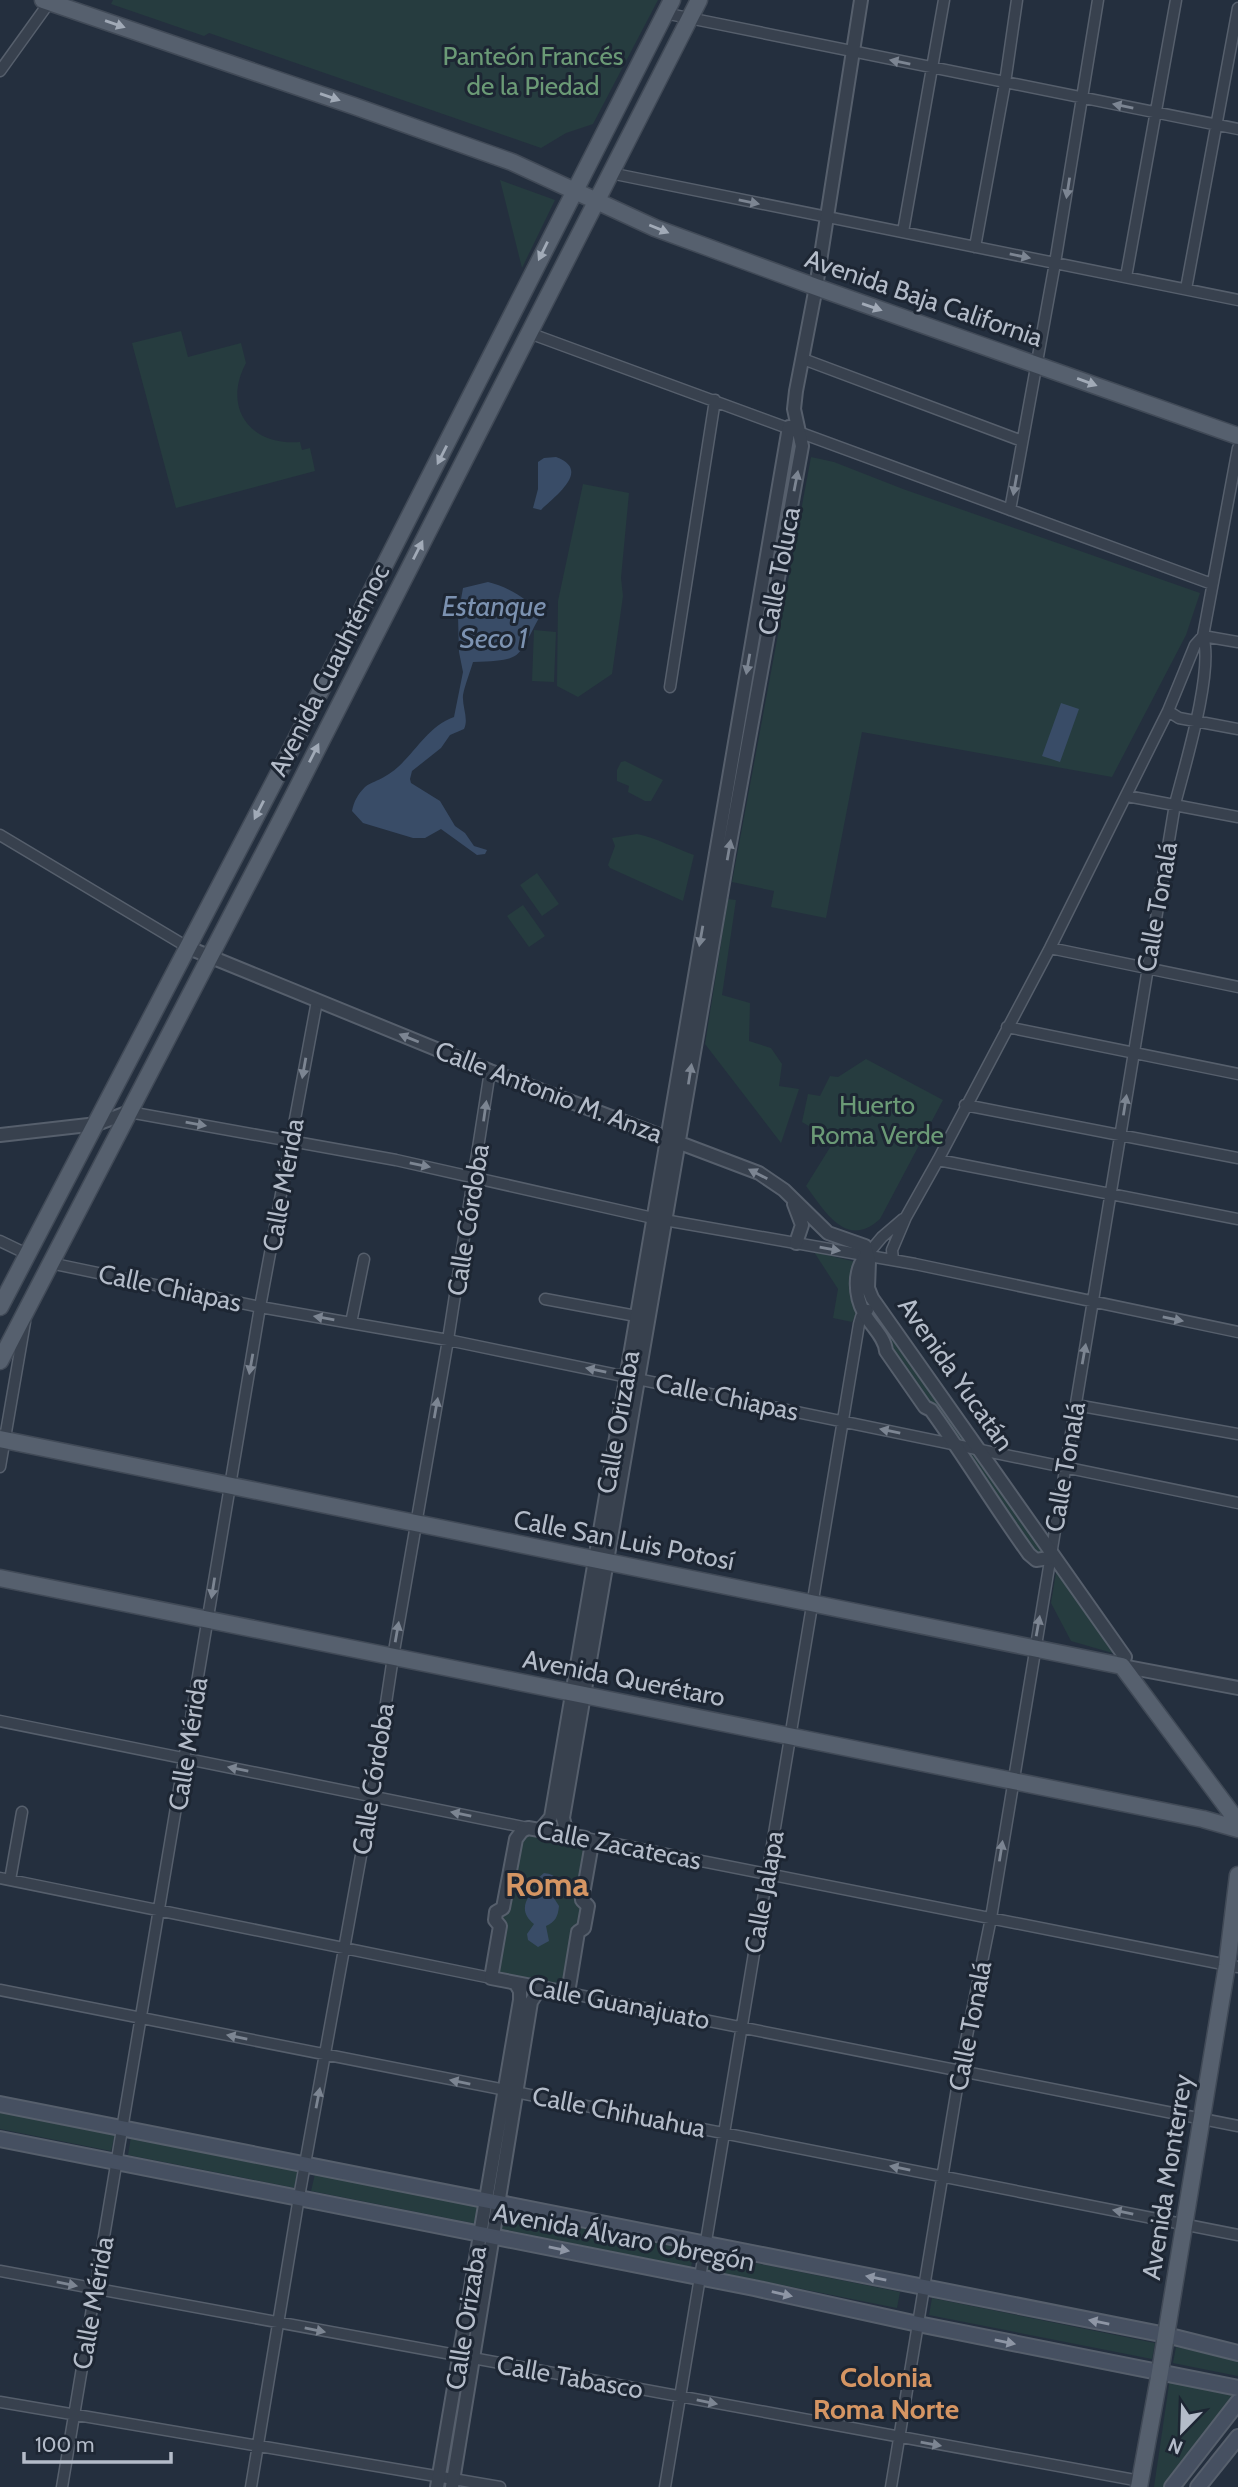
<svg xmlns="http://www.w3.org/2000/svg" width="1238" height="2487" viewBox="0 0 1238 2487" font-family="Cabin,sans-serif">
	<rect width="100%" height="100%" fill="#242f3e"/>
	<path fill="#263c3f" d="M113 0H658L593 124 566 133 541 148 209 33 204 36 111 4Z
		M500 180 555 200 522 268Z
		M181 331 188 357 241 343 246 363C222 408 250 446 300 442L302 450 310 448 315 471 176 508 132 343Z
		M811 457 834 462 903 489 1200 593 1186 635 1112 777 862 732 826 918 771 907 774 891 732 882Z
		M583 484 629 493 621 578 623 596 612 674 578 697 557 686 558 601Z
		M534 630 556 632 554 682 532 681Z
		M625 761 663 780 651 801H645L628 792 629 786 617 781V770L621 762Z
		M637 834C657 838 674 848 694 855L683 901 610 868 608 865 615 846 612 838Z
		M537 873 559 904 542 916 520 885Z
		M728 899 736 900 722 995 750 1003 749 1041 771 1048 782 1064 779 1086 799 1089 781 1143 705 1044Z
		M523 905 545 936 529 947 507 916Z
		M866 1059 943 1100 880 1219C846 1250 825 1211 806 1186L834 1141 802 1122 808 1094 820 1096 830 1076 838 1077Z
		M814 1252 856 1262 853 1280 856 1314 852 1322 833 1318 838 1289Z
		M872 1311 877 1314 969 1445 958 1444 872 1323Z
		M963 1450 976 1452 1046 1553 1036 1558Z
		M1057 1567 1116 1654 1071 1641 1051 1603Z
		M522 1831 585 1838 588 1906 568 1993 491 1978 495 1920Z
		M0 2111 115 2134 111 2151 0 2129Z
		M131 2137 298 2171 295 2188 128 2155Z
		M315 2174 480 2207 477 2224 311 2191Z
		M505 2212 695 2250 691 2267 501 2229Z
		M711 2254 900 2292 897 2308 707 2270Z
		M932 2298 1155 2343 1152 2359 929 2315Z
		M1176 2347 1238 2359V2376L1173 2363Z
		M1170 2378 1232 2393 1235 2397 1165 2487H1154Z"/>
	<path fill="#394c67" d="M556 457C592 470 555 496 541 510L533 508 538 489V462L544 458Z
		M488 582C506 586 530 599 540 616 516 660 524 660 473 662 470 672 465 685 463 695 462 707 469 719 464 729L450 735 441 748 412 771 410 779 411 783 440 801 455 826 465 833 474 846 487 850 485 854 477 855 441 829 425 838H413L363 823 352 811C354 801 358 794 365 787 371 782 378 781 384 777 412 762 423 728 454 717L463 672 459 652 458 616 463 588Z
		M1061 703 1079 709 1060 762 1042 756Z
		M544 1873C551 1874 555 1875 558 1882L552 1895 559 1906C558 1917 555 1922 546 1926L549 1941 538 1947 528 1940 527 1934 534 1924C524 1916 522 1907 529 1896L539 1892 537 1879Z"/>
	<g fill="none" stroke-linecap="round" stroke-linejoin="round">
		<g stroke="#565f6c" stroke-width="13">
			<path id="minor" d="M664 13 1238 129
				M0 71 51 0
				M610 173 1238 300
				M903 232 944 0
				M975 247 1005 83 1017 0
				M1126 277 1176 0
				M1186 289 1238 8
				M529 333 1212 584
				M803 359 1022 441
				M1010 510 1055 263 1098 0
				M1203 636 1238 642
				M670 687 715 400
				M1168 711 1179 718 1238 729
				M1127 796 1238 817
				M0 835 189 948
				M1050 948 1238 987
				M1007 1027 1238 1074
				M965 1105 1238 1158
				M129 1112 396 1160 653 1218 915 1264 1238 1332
				M938 1160 1238 1219
				M0 1241 27 1254
				M866 1256 882 1237 903 1219
				M893 1260 892 1250 906 1217 938 1160 1050 948 1168 711 1195 645 1203 636
				M50 1263 260 1307 448 1340 1238 1503
				M545 1299 636 1316
				M351 1323 364 1259
				M1076 1405 1238 1434
				M0 1467 25 1322
				M0 1721 528 1828
				M585 1838 1238 1967
				M0 1878 491 1978
				M10 1880 22 1812
				M0 1990 1238 2235
				M568 1993 1238 2126
				M0 2271 1140 2481
				M0 2402 500 2487
				M62 2487 260 1307 317 1001
				M251 2487 299 2197 372 1795 393 1657 448 1340 490 1071
				M665 2487 859 1324 861 1317 868 1310
				M891 2487 960 2070 991 1918 1175 804C1185 765 1214 671 1203 636L1238 448"/>
		</g>
		<g stroke="#565f6c" stroke-width="16">
			<path id="tertiary" d="M189 948 490 1071 759 1173 784 1190 828 1233 865 1246 869 1261 868 1288 872 1298 1125 1657 1122 1666 1238 1688
				M0 1135 97 1124 129 1112
				M794 1204 802 1225 796 1243
				M866 1256C853 1271 855 1296 864 1313 871 1326 885 1337 886 1351L925 1407 931 1410C965 1457 995 1507 1029 1554L1036 1560 1049 1558
				M528 1828 585 1838 591 1849 582 1900 588 1906 584 1928 578 1932 568 1993 491 1978 500 1926 495 1920 496 1912 503 1908 516 1839 522 1831Z
				M541 1829 551 1817 789 427
				M567 1834 563 1818 728 854 802 446 794 409 796 391 816 287 861 0
				M437 2487 520 2000V1991L516 1984
				M452 2487 531 2002 540 1988"/>
		</g>
		<g stroke="#565f6c" stroke-width="18">
			<path id="secondary" d="M0 2104 1166 2335 1238 2353
				M0 2139 754 2288 918 2324 1238 2388
				M1172 2487 1238 2402
				M1198 2487 1238 2437"/>
		</g>
		<g stroke="#414a57" stroke-width="19">
			<path id="primary" d="M43 0 354 106 512 162 655 228 816 287 1238 436
				M0 1307 286 759 672 0
				M0 1361 284 814 699 0
				M0 1439 1122 1666 1238 1822
				M0 1578 1203 1819 1238 1829
				M1139 2487 1160 2372 1227 1965 1238 1875"/>
		</g>
		<use href="#minor" stroke="#38414e" stroke-width="10"/>
		<use href="#tertiary" stroke="#38414e" stroke-width="12"/>
		<use href="#secondary" stroke="#465061" stroke-width="14"/>
		<use href="#primary" stroke="#56606e" stroke-width="16"/>
	</g>
	<defs><path id="oneway-solid" d="M-6-.8H1V-3.2L6.5 0L1 3.2V.8H-6Z" transform="scale(1.75)"/></defs>
	<g fill="#a1aab7">
		<use href="#oneway-solid" transform="translate(115 24) rotate(19)"/>
		<use href="#oneway-solid" transform="translate(330 97) rotate(19)"/>
		<use href="#oneway-solid" transform="translate(659 229) rotate(22)"/>
		<use href="#oneway-solid" transform="translate(543 251) rotate(116)"/>
		<use href="#oneway-solid" transform="translate(872 307) rotate(19)"/>
		<use href="#oneway-solid" transform="translate(1087 382) rotate(20)"/>
		<use href="#oneway-solid" transform="translate(442 455) rotate(117)"/>
		<use href="#oneway-solid" transform="translate(418 550) rotate(-63)"/>
		<use href="#oneway-solid" transform="translate(314 753) rotate(-63)"/>
		<use href="#oneway-solid" transform="translate(259 810) rotate(117)"/>
	</g>
	<g fill="#7c8592">
		<use href="#oneway-solid" transform="translate(900 62) rotate(-169)"/>
		<use href="#oneway-solid" transform="translate(1123 106) rotate(-169)"/>
		<use href="#oneway-solid" transform="translate(1068 188) rotate(99)"/>
		<use href="#oneway-solid" transform="translate(749 202) rotate(11)"/>
		<use href="#oneway-solid" transform="translate(1020 256) rotate(11)"/>
		<use href="#oneway-solid" transform="translate(796 481) rotate(-79)"/>
		<use href="#oneway-solid" transform="translate(1015 485) rotate(100)"/>
		<use href="#oneway-solid" transform="translate(748 664) rotate(100)"/>
		<use href="#oneway-solid" transform="translate(729 850) rotate(-80)"/>
		<use href="#oneway-solid" transform="translate(701 936) rotate(100)"/>
		<use href="#oneway-solid" transform="translate(409 1038) rotate(-158)"/>
		<use href="#oneway-solid" transform="translate(304 1068) rotate(100)"/>
		<use href="#oneway-solid" transform="translate(690 1074) rotate(-81)"/>
		<use href="#oneway-solid" transform="translate(1125 1105) rotate(-81)"/>
		<use href="#oneway-solid" transform="translate(485 1111) rotate(-82)"/>
		<use href="#oneway-solid" transform="translate(196 1124) rotate(10)"/>
		<use href="#oneway-solid" transform="translate(420 1165) rotate(12)"/>
		<use href="#oneway-solid" transform="translate(758 1174) rotate(-153)"/>
		<use href="#oneway-solid" transform="translate(830 1249) rotate(10)"/>
		<use href="#oneway-solid" transform="translate(324 1318) rotate(-170)"/>
		<use href="#oneway-solid" transform="translate(1173 1319) rotate(12)"/>
		<use href="#oneway-solid" transform="translate(1084 1354) rotate(-80)"/>
		<use href="#oneway-solid" transform="translate(251 1364) rotate(100)"/>
		<use href="#oneway-solid" transform="translate(596 1370) rotate(-168)"/>
		<use href="#oneway-solid" transform="translate(436 1408) rotate(-80)"/>
		<use href="#oneway-solid" transform="translate(890 1431) rotate(-168)"/>
		<use href="#oneway-solid" transform="translate(213 1588) rotate(99)"/>
		<use href="#oneway-solid" transform="translate(1038 1626) rotate(-80)"/>
		<use href="#oneway-solid" transform="translate(397 1632) rotate(-80)"/>
		<use href="#oneway-solid" transform="translate(238 1769) rotate(-169)"/>
		<use href="#oneway-solid" transform="translate(461 1814) rotate(-168)"/>
		<use href="#oneway-solid" transform="translate(1001 1851) rotate(-81)"/>
		<use href="#oneway-solid" transform="translate(237 2037) rotate(-169)"/>
		<use href="#oneway-solid" transform="translate(460 2082) rotate(-169)"/>
		<use href="#oneway-solid" transform="translate(318 2098) rotate(-79)"/>
		<use href="#oneway-solid" transform="translate(900 2168) rotate(-169)"/>
		<use href="#oneway-solid" transform="translate(1123 2212) rotate(-168)"/>
		<use href="#oneway-solid" transform="translate(67 2284) rotate(11)"/>
		<use href="#oneway-solid" transform="translate(315 2330) rotate(11)"/>
		<use href="#oneway-solid" transform="translate(707 2402) rotate(11)"/>
		<use href="#oneway-solid" transform="translate(931 2444) rotate(10)"/>
	</g>
	<g fill="#8e96a5">
		<use href="#oneway-solid" transform="translate(559 2249) rotate(11)"/>
		<use href="#oneway-solid" transform="translate(876 2278) rotate(-169)"/>
		<use href="#oneway-solid" transform="translate(782 2294) rotate(13)"/>
		<use href="#oneway-solid" transform="translate(1099 2322) rotate(-169)"/>
		<use href="#oneway-solid" transform="translate(1005 2342) rotate(11)"/>
	</g>
	<g text-anchor="middle" dominant-baseline="central" stroke-width="6" stroke-linejoin="round" paint-order="stroke">
		<g font-size="26" fill="#6b9a76" stroke="#1d2633">
			<text x="533" y="56">Panteón Francés<tspan x="533" dy="30">de la Piedad</tspan></text>
			<text x="877" y="1105">Huerto<tspan x="877" dy="30">Roma Verde</tspan></text>
		</g>
		<g font-size="26" fill="#b4bcc9" stroke="#1d2633">
			<text transform="translate(924 298) rotate(19)">Avenida Baja California</text>
			<text transform="translate(779 571) rotate(-79)">Calle Toluca</text>
			<text transform="translate(329 670) rotate(-63)">Avenida Cuauhtémoc</text>
			<text transform="translate(1157 907) rotate(-80)">Calle Tonalá</text>
			<text transform="translate(549 1092) rotate(21)">Calle Antonio M. Anza</text>
			<text transform="translate(283 1185) rotate(-80)">Calle Mérida</text>
			<text transform="translate(468 1220) rotate(-81)">Calle Córdoba</text>
			<text transform="translate(170 1288) rotate(12)">Calle Chiapas</text>
			<text transform="translate(956 1374) rotate(55)">Avenida Yucatán</text>
			<text transform="translate(727 1397) rotate(12)">Calle Chiapas</text>
			<text transform="translate(618 1422) rotate(-80)">Calle Orizaba</text>
			<text transform="translate(1065 1467) rotate(-80)">Calle Tonalá</text>
			<text transform="translate(624 1540) rotate(11)">Calle San Luis Potosí</text>
			<text transform="translate(624 1678) rotate(11)">Avenida Querétaro</text>
			<text transform="translate(188 1744) rotate(-81)">Calle Mérida</text>
			<text transform="translate(373 1779) rotate(-81)">Calle Córdoba</text>
			<text transform="translate(619 1845) rotate(11)">Calle Zacatecas</text>
			<text transform="translate(764 1892) rotate(-80)">Calle Jalapa</text>
			<text transform="translate(619 2003) rotate(11)">Calle Guanajuato</text>
			<text transform="translate(970 2026) rotate(-79)">Calle Tonalá</text>
			<text transform="translate(619 2112) rotate(11)">Calle Chihuahua</text>
			<text transform="translate(1167 2177) rotate(-81)">Avenida Monterrey</text>
			<text transform="translate(624 2237) rotate(11)">Avenida Álvaro Obregón</text>
			<text transform="translate(93 2303) rotate(-80)">Calle Mérida</text>
			<text transform="translate(466 2318) rotate(-81)">Calle Orizaba</text>
			<text transform="translate(570 2377) rotate(10)">Calle Tabasco</text>
		</g>
		<g font-size="28" font-style="italic" fill="#7c92b1" stroke="#1d2633">
			<text x="494" y="606">Estanque<tspan x="494" dy="32">Seco 1</tspan></text>
		</g>
		<g font-size="28" font-weight="bold" fill="#d59563" stroke="#1d2633">
			<text x="886" y="2377">Colonia<tspan x="886" dy="32">Roma Norte</tspan></text>
		</g>
		<g font-size="33" font-weight="bold" fill="#d59563" stroke="#1d2633">
			<text x="547" y="1884">Roma</text>
		</g>
	</g>
	<g transform="translate(1182 2431) rotate(203)" stroke="#1d2633" stroke-width="5" paint-order="stroke">
	<path d="M0-5L12 26L0 18L-12 26Z" fill="#b4bcc9"/>
	<text y="-10" font-size="19" font-weight="bold" text-anchor="middle" fill="#b4bcc9">N</text>
	</g>
	<path d="M24 2452v10h147v-10" fill="none" stroke="#b4bcc9" stroke-width="3.5"/>
	<text x="35" y="2452" font-size="21" fill="#b4bcc9" stroke="#1d2633" stroke-width="5" paint-order="stroke">100 m</text>
</svg>
